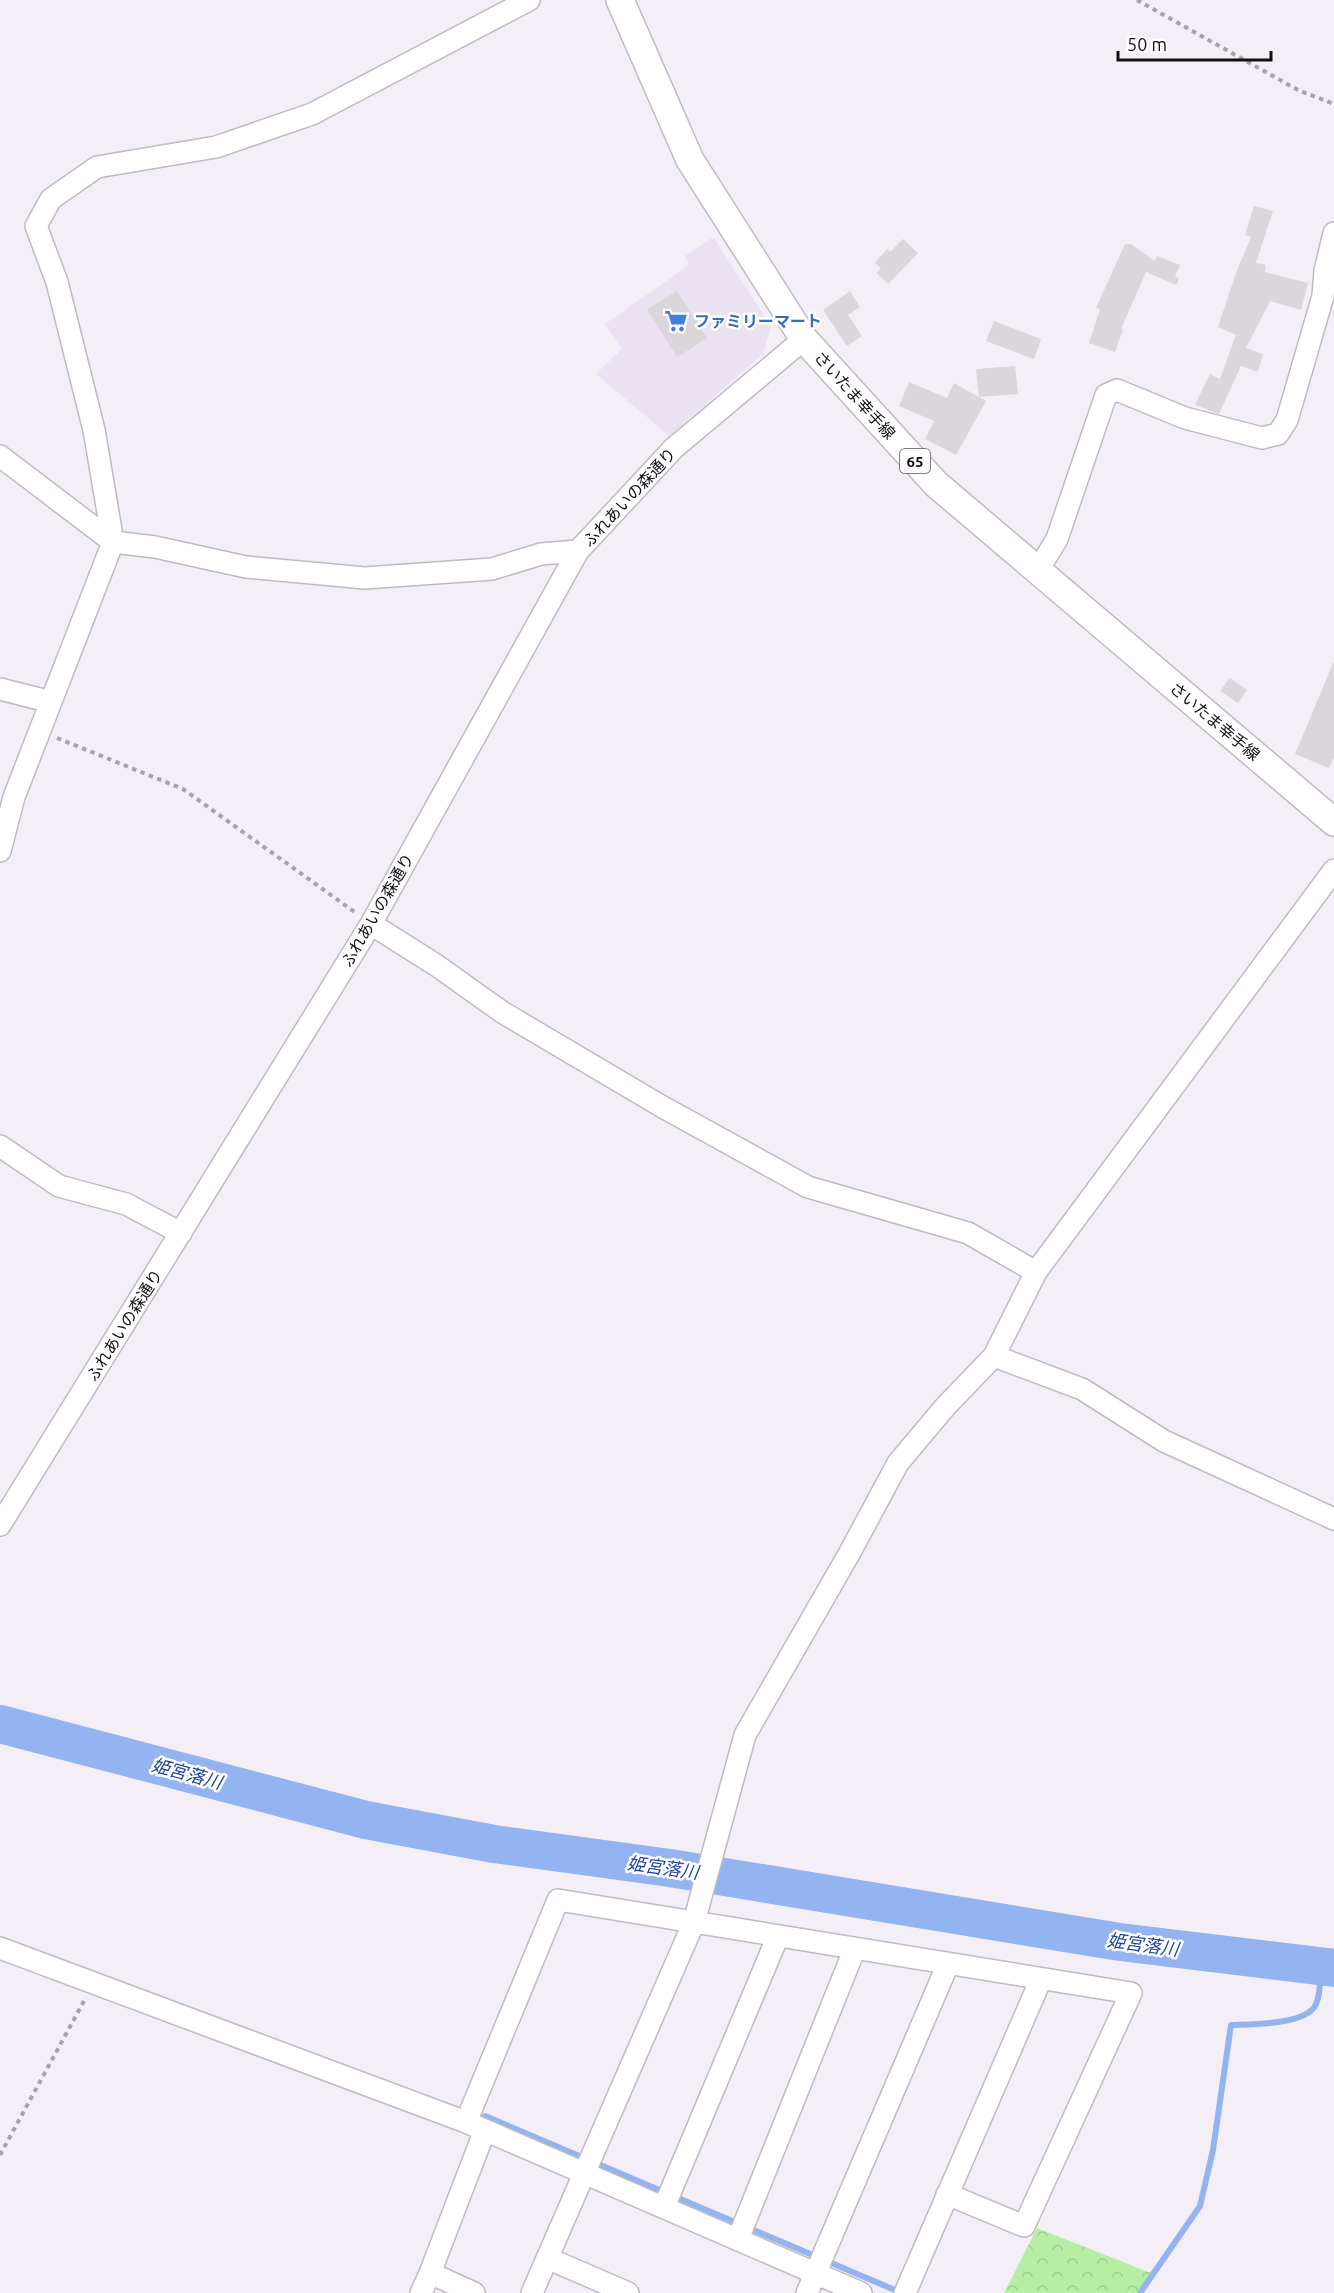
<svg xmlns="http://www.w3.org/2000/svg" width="1334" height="2293" viewBox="0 0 1334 2293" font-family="Ubuntu,'Noto Sans JP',sans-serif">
	<defs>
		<pattern id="park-crowns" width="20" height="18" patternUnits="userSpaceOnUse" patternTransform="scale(1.5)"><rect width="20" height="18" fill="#b6efa4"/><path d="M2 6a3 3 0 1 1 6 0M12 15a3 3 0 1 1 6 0" fill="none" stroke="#9bcc8c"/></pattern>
	</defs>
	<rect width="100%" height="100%" fill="#f4eff7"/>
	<path fill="#ebe2f1" d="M713 237 771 326 763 354 669 436 596 374 622 349 605 324 689 265 685 256Z"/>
	<path fill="url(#park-crowns)" d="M1037 2228 1151 2273 1137 2293H1004Z"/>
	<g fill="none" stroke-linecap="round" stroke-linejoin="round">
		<path stroke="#93b3f1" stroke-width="6" d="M485 2116 902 2293
			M1140 2293 1200 2206 1213 2150 1231 2025C1251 2024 1308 2025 1316 2004 1321 1994 1320 1977 1321 1966"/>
		<path stroke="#93b3f1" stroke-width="38" d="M0 1724 366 1820 494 1844 670 1868 1120 1942 1334 1968"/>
	</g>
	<path fill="#dbd5dc" d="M1254 206 1273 211 1256 263 1266 265 1265 272 1308 283 1301 310 1270 301 1246 348 1263 354 1258 372 1241 366 1219 414 1195 405 1210 374 1220 379 1236 335 1218 327 1236 273 1251 237 1245 235Z
		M903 239 918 253 888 284 876 273 881 268 875 263 887 249 890 252Z
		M1125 244H1131L1155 261 1157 256 1180 265 1175 276 1179 279 1176 285 1146 272 1121 329 1123 330 1115 352 1089 343 1100 309 1096 308Z
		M677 291 707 338 677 357 647 309Z
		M850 291 860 307 848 315 862 336 847 346 823 310Z
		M994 321 1041 339 1034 359 986 341Z
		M1015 366 1018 394 979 397 986 401 956 455 925 439 934 421 899 406 909 382 947 398 954 383 979 397 976 369Z
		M1334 661V757L1329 768 1295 754Z
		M1230 678 1247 690 1238 703 1220 691Z"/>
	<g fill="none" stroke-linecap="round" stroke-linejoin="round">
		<g stroke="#bfbac2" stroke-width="24">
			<path id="minor" d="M0 456 113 542 155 547 246 567 365 578 492 569 541 554 578 551
				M1038 570 1057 539 1106 395 1117 390 1185 418 1262 438 1278 434 1287 420 1323 296 1325 271 1334 233
				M0 689 51 702
				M0 851 14 797 113 542 94 430 57 282 36 226 51 199 97 167 216 147 312 114 529 0
				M371 924 436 965 502 1012 661 1106 808 1187 968 1233 1036 1272
				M0 1146 59 1186 126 1204 181 1233
				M994 1356 1082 1389 1164 1441 1334 1519
				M0 1525 371 924 578 551 674 448 804 339
				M0 1948 466 2122 861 2293
				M466 2122 558 1900 1131 1993 1024 2226 947 2194
				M664 2207 778 1936
				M738 2239 855 1948
				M547 2258 628 2293
				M421 2293 430 2273
				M474 2293 430 2273 485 2130
				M532 2293 694 1922 745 1735 849 1554 898 1463 945 1407 994 1356 1036 1272 1334 870
				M807 2293 948 1964
				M905 2293 1041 1979"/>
		</g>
		<g stroke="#bfbac2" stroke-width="30">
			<path id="major" d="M620 0 690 160 804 339 936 484 1334 822"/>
		</g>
		<path stroke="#a7a3a9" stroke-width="4" stroke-dasharray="4.5 4.5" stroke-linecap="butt" d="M1137 0 1298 90 1334 104
			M57 738 183 789 356 913
			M0 2155 84 2001"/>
		<use href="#minor" stroke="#fff" stroke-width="21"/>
		<use href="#major" stroke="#fff" stroke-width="27"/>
	</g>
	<defs>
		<g id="supermarket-bare" transform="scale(1.8)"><path d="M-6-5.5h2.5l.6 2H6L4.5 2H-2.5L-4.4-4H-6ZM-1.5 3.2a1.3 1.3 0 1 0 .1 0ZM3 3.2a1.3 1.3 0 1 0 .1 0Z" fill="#3f7fe0" stroke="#fefefe" stroke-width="2.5" paint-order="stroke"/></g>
	</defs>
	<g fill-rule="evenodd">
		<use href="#supermarket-bare" x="676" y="321"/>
	</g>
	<g text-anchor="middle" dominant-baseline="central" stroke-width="5" stroke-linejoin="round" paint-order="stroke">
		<rect fill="#fefefe" stroke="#59575a" stroke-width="1.5" x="900" y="449" width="30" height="24" rx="4.5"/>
		<g font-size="15" font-weight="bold" fill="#121013">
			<text x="915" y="461">65</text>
		</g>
		<g font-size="16" font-weight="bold" fill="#366cbe" stroke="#fefefe" text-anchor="start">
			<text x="694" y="321">ファミリーマート</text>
		</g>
		<g font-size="16" fill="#121013" stroke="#fefefe">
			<text transform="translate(855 395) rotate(48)">さいたま幸手線</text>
			<text transform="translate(629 497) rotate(-47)">ふれあいの森通り</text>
			<text transform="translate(1215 721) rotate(40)">さいたま幸手線</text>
			<text transform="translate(377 910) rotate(-60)">ふれあいの森通り</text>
			<text transform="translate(124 1325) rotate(-58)">ふれあいの森通り</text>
		</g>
		<g font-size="18" font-style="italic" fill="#1d459d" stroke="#fefefe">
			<text transform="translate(187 1773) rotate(15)">姫宮落川</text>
			<text transform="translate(663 1867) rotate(8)">姫宮落川</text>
			<text transform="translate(1143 1944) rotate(8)">姫宮落川</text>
		</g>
	</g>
	<path d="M1118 51v9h153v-9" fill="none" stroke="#121013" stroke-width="3"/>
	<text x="1127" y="51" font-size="18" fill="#121013" stroke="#fefefe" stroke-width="4.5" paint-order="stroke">50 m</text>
</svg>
